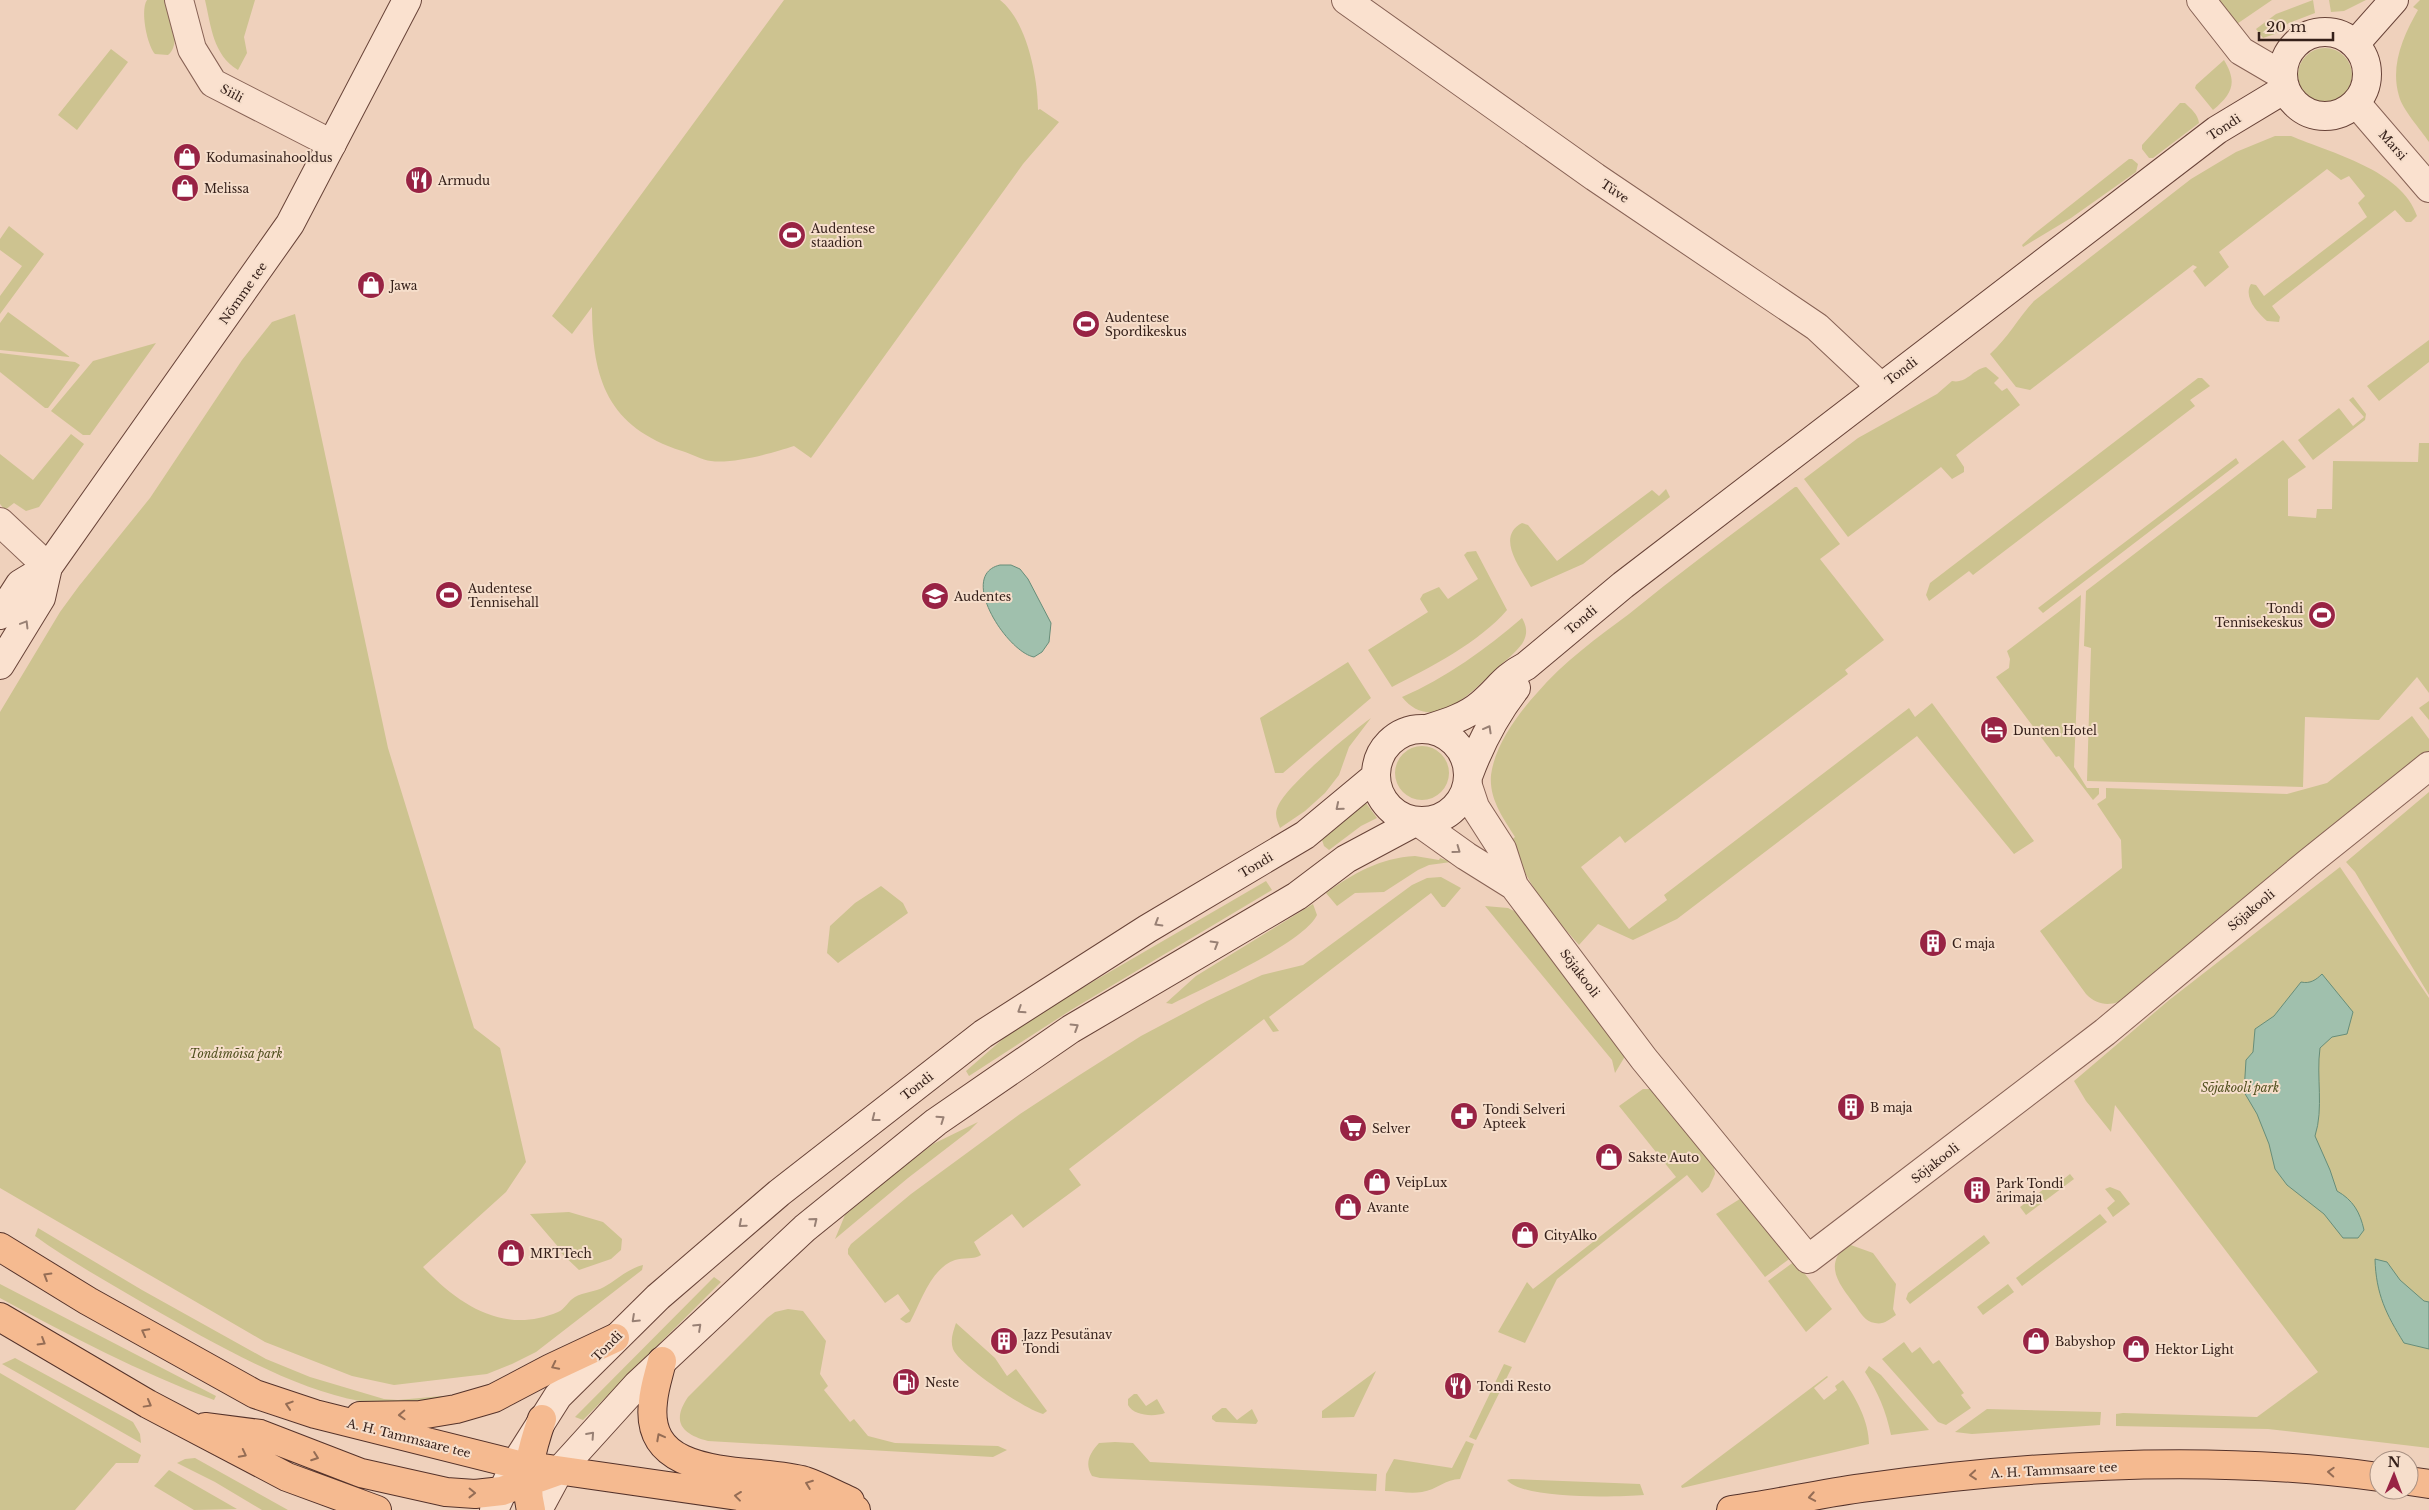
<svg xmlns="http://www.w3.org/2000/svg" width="2429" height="1510" viewBox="0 0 2429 1510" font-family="'Libre Baskerville',serif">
	<rect width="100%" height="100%" fill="#efd1bc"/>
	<path fill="#cdc390" d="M147 0H164L167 3C170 19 182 43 168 55L155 54C147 45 140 10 147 0Z
		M205 0H255L244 37 247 53 238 70C213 55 211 26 205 0Z
		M784 0H1000C1027 21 1038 78 1038 110L1040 109 1059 122 1023 164 811 458 794 446C773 453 733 464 711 461 702 460 692 454 682 451 608 427 592 380 592 307L572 334 552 316Z
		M2213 0H2272L2231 28Z
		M2313 0 2315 13 2289 23 2275 34 2263 38 2256 29 2276 14Z
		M2329 0H2366L2344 11 2331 12Z
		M2420 0H2429V142C2421 130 2402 109 2399 96 2390 66 2403 36 2418 10L2413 7Z
		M2298 75a27 27 0 1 1 54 0a27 27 0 1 1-54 0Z
		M111 49 128 62 77 130 58 115Z
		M2224 60C2238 83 2232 94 2213 110L2195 88 2196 85Z
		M2180 103H2185C2191 109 2198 114 2199 123L2153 158H2149L2142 149V145Z
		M2275 136H2291C2331 153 2402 170 2417 216L2411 222H2406L2395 210 2272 306 2280 317 2279 322 2267 321C2257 312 2243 297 2251 284L2256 285 2264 296 2367 217 2358 203 2365 196 2349 176 2341 180 2327 169 2219 252 2229 267 2205 287 2193 271 2197 267 2193 265 2030 390 2016 387 1990 354C2008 338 2018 318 2034 301L2191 179 2236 152Z
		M2129 159H2132L2138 164 2136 172 2071 218 2023 247 2022 245 2034 234Z
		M9 226 44 254 0 314V296L22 266 0 250V239Z
		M8 312 70 357 0 350V323Z
		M295 314 388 748 474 1028 500 1048 526 1162 506 1192 423 1267C459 1305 504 1335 558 1312 565 1309 568 1301 575 1297 584 1292 595 1292 604 1287 617 1280 627 1269 643 1265L642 1270 536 1352 512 1364 487 1374 394 1385 352 1376 265 1342 0 1188V712L60 612 79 586 150 498 242 360 272 322Z
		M2429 340V362L2379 401 2367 386Z
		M156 343 90 435H83L51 411 93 361Z
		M0 353 75 362 80 365 48 408H45L0 372Z
		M1986 367 1999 378 1994 383 2002 391 2007 388 2020 405 1956 455 1964 467V472L1952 479 1941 467 1848 537 1804 479 1858 438 1937 394 1952 381C1967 384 1973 369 1986 367Z
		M2198 378H2202L2210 386 2190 400 2195 406 1973 575 1969 571 1929 601 1926 595 1930 583Z
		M2353 397 2366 414 2365 420 2313 460 2298 440 2339 408 2353 426 2364 417 2349 400Z
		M71 434 84 444 39 507 26 511 14 503 5 510 0 504V454L33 480Z
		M2283 440 2306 467 2288 479V516L2316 518 2317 509H2332L2333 461 2418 462 2419 443H2429V693L2417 677 2379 720 2305 717 2303 787 2087 781 2091 648 2084 646 2086 591Z
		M2236 458 2239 463 2043 613 2038 608Z
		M1795 487H1797L1840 544 1820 559 1884 640 1845 670 1848 674 1625 843 1620 836 1581 867 1629 929 1667 900 1664 895 1909 708 1915 717 1932 703 2034 841 2014 854 1917 736 1677 919 1633 940 1598 924 1579 945 1543 904 1508 843 1515 837C1503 818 1489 799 1491 775 1495 745 1517 715 1537 693 1563 662 1597 638 1629 614 1683 570 1739 529 1795 487Z
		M1666 489 1670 497 1583 564 1531 587C1521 569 1495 537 1522 523L1528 525 1557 561 1652 490 1659 496Z
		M1476 551 1507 610C1480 642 1429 668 1392 687L1368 650 1428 612 1420 599 1423 594 1439 587 1448 599 1478 579 1464 555 1467 552Z
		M2081 595 2074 767 2087 788H2099V794L2093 800 2059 756 2056 757 1996 677 2009 668 2010 659 2007 651Z
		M1522 618C1527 627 1528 634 1522 644 1515 653 1506 660 1497 668 1474 690 1433 736 1402 697 1446 678 1486 649 1522 618Z
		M1348 662 1371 698 1283 773H1275L1260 718Z
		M2429 701V720L2419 708Z
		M2412 716 2429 739V754L2119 1002C2106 1006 2096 1004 2086 994L2040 931 2122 868 2121 840 2097 804 2106 798V788L2287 794 2327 783Z
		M1371 718 1349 747 1339 775 1325 793 1305 811 1280 828C1277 820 1274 814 1278 806 1288 784 1350 733 1371 718Z
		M1395 773a27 27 0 1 1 54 0a27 27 0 1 1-54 0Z
		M2429 792V995L2355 872 2346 862Z
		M1366 803 1377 818 1361 826 1329 850 1324 846 1322 840Z
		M1415 856 1439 860 1440 858 1451 862 1429 865 1418 870 1384 892 1355 893 1337 906 1326 893C1354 873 1380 858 1415 856Z
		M2340 867 2429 998V1448L2268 1429 2116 1426V1414L2123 1413 2257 1417 2318 1372 2115 1105 2111 1132 2086 1101 2074 1081 2168 1001Z
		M1441 877 1461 888 1445 907H1442L1431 893 1269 1017 1279 1031 1273 1032 1264 1019 1069 1169 1081 1185 1023 1228 1012 1214 974 1242 981 1255C974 1260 963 1257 955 1260 931 1268 921 1302 910 1322L906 1323 900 1319 910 1311 898 1294 885 1303 848 1254V1249L851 1244 911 1194 1020 1114 1078 1076 1141 1036 1207 1001 1262 975 1303 965 1412 885 1427 878Z
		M1266 881 1272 890 1071 1010 969 1076 966 1071 1004 1038 1058 1002Z
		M881 886 903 903 908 913 838 963 827 953 830 926 855 903Z
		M1313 904 1317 915C1304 943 1203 988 1172 1004L1166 1003 1196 976Z
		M1485 906 1508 908 1520 914 1624 1048V1058L1615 1073 1612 1060Z
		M1643 1089H1654L1711 1151 1715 1174 1709 1187 1702 1193 1687 1175 1557 1279 1525 1343 1498 1332 1527 1282 1533 1289 1676 1177 1619 1106Z
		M978 1122 969 1131 908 1178 835 1239 845 1215 892 1176 933 1144Z
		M2070 1174 2074 1179 2026 1215 2020 1207 2057 1179 2060 1182Z
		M2110 1187 2120 1191 2130 1204 2113 1217 2107 1208 2115 1201 2105 1189Z
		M1743 1197 1792 1257 1765 1277 1716 1214Z
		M569 1212 603 1222 622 1239 621 1250 611 1259 579 1270 559 1251 560 1249 530 1214Z
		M2100 1214 2107 1222 2022 1286 2016 1278Z
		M38 1228 142 1290 266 1359 310 1377 384 1399 398 1400 442 1396 443 1399C417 1404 387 1405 360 1401 292 1389 210 1341 150 1307 111 1284 71 1262 35 1236Z
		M1984 1235 1990 1243 1910 1304 1906 1299 1908 1293Z
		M1848 1244 1873 1253 1896 1284 1893 1309 1896 1315C1889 1320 1883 1325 1875 1323 1865 1322 1860 1312 1855 1305 1840 1285 1822 1265 1848 1244Z
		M1795 1261 1832 1309 1806 1332 1768 1281Z
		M714 1277 721 1282 583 1420 575 1417Z
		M0 1284 216 1396 214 1400C139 1372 70 1336 0 1298Z
		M2008 1284 2014 1292 1983 1315 1977 1307Z
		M788 1309 803 1311 826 1341 820 1374 828 1386 824 1390 850 1422 854 1419 868 1436 895 1443 998 1446 1007 1450 993 1457 708 1441C682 1434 671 1422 688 1397L767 1318 775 1312Z
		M956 1323 995 1358 1007 1376 1016 1369 1047 1411 1043 1414C1026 1410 959 1365 953 1349 950 1340 953 1332 956 1323Z
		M1904 1342 1912 1353 1920 1347 1933 1364 1939 1360 1964 1393 1961 1395 1971 1408 1946 1425 1938 1422 1882 1359Z
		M15 1358 133 1422 140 1434 141 1443 2 1364Z
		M1504 1364 1512 1367 1476 1440 1469 1437Z
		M1869 1366 1881 1375 1929 1430 1891 1435C1886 1411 1878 1392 1865 1372Z
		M1376 1371 1354 1417 1322 1418V1411Z
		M0 1373 141 1455 138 1463H116L75 1510H0Z
		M1827 1376 1828 1377 1814 1388 1824 1400 1837 1390 1835 1386 1843 1380C1856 1397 1869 1422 1869 1444L1682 1488 1681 1486Z
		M1134 1394H1137L1146 1406 1157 1399 1165 1413C1154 1417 1134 1416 1128 1405V1399Z
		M1222 1408H1226L1237 1420 1252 1409 1258 1421 1256 1424 1216 1422 1212 1419V1416Z
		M1987 1409 2101 1412 2100 1425 1972 1434 1955 1432Z
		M1466 1441 1474 1444 1460 1479C1446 1479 1436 1490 1422 1492 1410 1494 1397 1491 1385 1491L1386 1474 1394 1459 1452 1468Z
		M1115 1442 1133 1443 1150 1462 1377 1474 1376 1491 1100 1478 1092 1476C1084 1463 1090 1453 1099 1443Z
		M195 1458 288 1510H262L215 1482 177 1463 185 1459Z
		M169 1470 237 1509 194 1510 154 1486Z
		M1511 1479 1640 1484 1644 1495C1617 1497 1524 1500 1507 1480Z"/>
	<path fill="#a0c0ad" stroke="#678d79" d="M1000 565H1011L1020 569 1028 579 1051 623 1049 642 1042 652 1034 657C1007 652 957 575 1000 565Z
		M2322 974 2353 1012 2347 1034 2332 1037 2320 1048C2316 1077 2324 1108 2315 1136L2330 1170 2337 1191C2353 1200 2360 1212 2364 1230L2358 1238H2343L2324 1214 2287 1185 2275 1169 2269 1144 2257 1114 2244 1092 2246 1060 2253 1052 2255 1029 2274 1016 2301 982C2310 984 2316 980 2322 974Z
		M2375 1259 2387 1262 2400 1280 2424 1301 2429 1302V1349L2404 1343C2386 1314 2376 1294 2375 1259Z"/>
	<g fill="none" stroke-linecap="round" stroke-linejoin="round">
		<g stroke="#876255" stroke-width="30">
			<path id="street" d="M179 0 192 49 213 83 332 144
				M1346 0 1595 177 1817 327 1881 387
				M2201 0 2241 51 2282 75
				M2356 103 2429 188
				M0 522 48 567
				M1468 786 1475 807 1502 849 1514 886 1644 1059 1808 1259 2105 1032 2308 863 2429 766
				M1417 821 1466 856 1514 886"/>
		</g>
		<g stroke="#684338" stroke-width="30">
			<path id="secondary" d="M2283 74a42 42 0 1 1 84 0a42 42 0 1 1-84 0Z
				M2355 44 2394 0
				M0 615 20 584 48 567
				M0 665 41 598 48 567 290 224 407 0
				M1376 775a46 46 0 1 1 92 0a46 46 0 1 1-92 0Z
				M1427 729C1446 723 1466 717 1481 704 1499 689 1503 678 1526 666L1623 585 2217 130 2285 89
				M1469 774C1481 742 1495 715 1516 688
				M494 1510 515 1464 558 1396 658 1297 779 1193 983 1034 1147 929 1305 835 1376 776
				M538 1510 559 1471 637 1385 805 1228 936 1122 1071 1029 1297 896 1346 859 1417 821"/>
		</g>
		<g stroke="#54322a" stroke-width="30">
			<path id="primary" d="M0 1247 88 1301 255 1394 315 1414 515 1464 738 1496 856 1510
				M0 1317 148 1404 287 1477 377 1510
				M662 1361C659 1374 654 1388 653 1402 643 1485 755 1466 805 1481 820 1486 836 1495 850 1501
				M360 1416 420 1415 456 1409 494 1398 551 1368 615 1338
				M205 1427 260 1434 361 1473 446 1492 475 1494 502 1491 558 1471
				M2409 1481 2429 1484
				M531 1510C523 1479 532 1448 542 1419
				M1731 1510C1775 1504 1818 1494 1862 1488 2028 1465 2213 1454 2379 1477"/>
		</g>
		<use href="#street" stroke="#fae1cf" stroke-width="28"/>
		<use href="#secondary" stroke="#fae1cf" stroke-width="28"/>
		<use href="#primary" stroke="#f5ba90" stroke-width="28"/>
	</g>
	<defs><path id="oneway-chevron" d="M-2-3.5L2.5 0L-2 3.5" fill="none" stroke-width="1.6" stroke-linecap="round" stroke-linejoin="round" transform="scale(1.25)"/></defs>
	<g stroke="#988074">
		<use href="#oneway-chevron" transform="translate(25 624) rotate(-59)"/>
		<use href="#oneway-chevron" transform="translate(1488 729) rotate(-61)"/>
		<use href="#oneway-chevron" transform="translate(1339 807) rotate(140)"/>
		<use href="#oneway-chevron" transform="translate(1457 850) rotate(36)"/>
		<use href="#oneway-chevron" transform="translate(1158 923) rotate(149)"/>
		<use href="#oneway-chevron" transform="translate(1215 944) rotate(-31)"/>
		<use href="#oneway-chevron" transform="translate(1021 1010) rotate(147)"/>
		<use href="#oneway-chevron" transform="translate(1075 1027) rotate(-32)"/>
		<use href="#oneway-chevron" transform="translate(875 1118) rotate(142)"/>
		<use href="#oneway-chevron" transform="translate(941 1119) rotate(-35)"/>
		<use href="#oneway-chevron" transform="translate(814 1221) rotate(-39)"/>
		<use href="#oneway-chevron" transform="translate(742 1224) rotate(139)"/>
		<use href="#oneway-chevron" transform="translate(635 1319) rotate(137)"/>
		<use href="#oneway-chevron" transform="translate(698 1327) rotate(-43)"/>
		<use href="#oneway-chevron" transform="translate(591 1435) rotate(-48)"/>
	</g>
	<g stroke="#956d55">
		<use href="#oneway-chevron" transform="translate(47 1276) rotate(-149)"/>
		<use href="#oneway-chevron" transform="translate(145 1332) rotate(-152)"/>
		<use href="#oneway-chevron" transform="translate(42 1342) rotate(31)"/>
		<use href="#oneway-chevron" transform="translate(555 1366) rotate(154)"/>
		<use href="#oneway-chevron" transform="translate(148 1404) rotate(29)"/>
		<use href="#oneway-chevron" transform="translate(289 1405) rotate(-162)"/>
		<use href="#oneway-chevron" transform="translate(402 1415) rotate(178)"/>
		<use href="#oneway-chevron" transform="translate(660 1437) rotate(-118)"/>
		<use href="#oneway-chevron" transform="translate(243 1454) rotate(27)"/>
		<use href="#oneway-chevron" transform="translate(315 1457) rotate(20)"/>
		<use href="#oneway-chevron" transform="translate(2331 1472) rotate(-177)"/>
		<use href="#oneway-chevron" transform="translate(1973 1475) rotate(175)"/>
		<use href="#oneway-chevron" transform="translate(809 1484) rotate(-159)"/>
		<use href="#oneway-chevron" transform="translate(472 1493) rotate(1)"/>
		<use href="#oneway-chevron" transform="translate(738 1496) rotate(-173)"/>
		<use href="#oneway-chevron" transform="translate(1812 1497) rotate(170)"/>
	</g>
	<defs>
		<g id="shop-disc" transform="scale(1.4375)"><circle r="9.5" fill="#982344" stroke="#f6decb"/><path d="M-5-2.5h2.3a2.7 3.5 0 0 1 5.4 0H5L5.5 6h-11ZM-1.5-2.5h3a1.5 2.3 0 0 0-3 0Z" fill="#fff"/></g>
		<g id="restaurant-disc" transform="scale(1.4375)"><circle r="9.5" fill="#982344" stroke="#f6decb"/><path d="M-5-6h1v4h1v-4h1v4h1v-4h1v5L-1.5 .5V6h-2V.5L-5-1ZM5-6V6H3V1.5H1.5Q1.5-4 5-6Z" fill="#fff"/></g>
		<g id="stadium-disc" transform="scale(1.4375)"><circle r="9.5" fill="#982344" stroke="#f6decb"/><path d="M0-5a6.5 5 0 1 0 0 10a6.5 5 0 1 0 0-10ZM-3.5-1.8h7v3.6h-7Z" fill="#fff"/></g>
		<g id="school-disc" transform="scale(1.4375)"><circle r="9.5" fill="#982344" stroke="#f6decb"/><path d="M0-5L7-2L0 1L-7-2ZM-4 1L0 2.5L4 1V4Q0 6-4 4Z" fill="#fff"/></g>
		<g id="hotel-disc" transform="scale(1.4375)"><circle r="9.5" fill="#982344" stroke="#f6decb"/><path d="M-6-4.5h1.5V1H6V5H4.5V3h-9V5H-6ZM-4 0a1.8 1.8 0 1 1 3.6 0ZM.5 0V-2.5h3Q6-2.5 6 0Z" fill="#fff"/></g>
		<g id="building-disc" transform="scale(1.4375)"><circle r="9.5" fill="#982344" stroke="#f6decb"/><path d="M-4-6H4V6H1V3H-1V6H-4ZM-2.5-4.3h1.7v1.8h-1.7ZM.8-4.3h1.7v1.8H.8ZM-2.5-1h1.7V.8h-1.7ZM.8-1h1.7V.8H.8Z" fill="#fff"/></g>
		<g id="pharmacy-disc" transform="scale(1.4375)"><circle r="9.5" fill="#982344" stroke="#f6decb"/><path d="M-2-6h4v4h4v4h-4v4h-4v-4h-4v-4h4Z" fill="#fff"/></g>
		<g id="supermarket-disc" transform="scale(1.4375)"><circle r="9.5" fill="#982344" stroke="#f6decb"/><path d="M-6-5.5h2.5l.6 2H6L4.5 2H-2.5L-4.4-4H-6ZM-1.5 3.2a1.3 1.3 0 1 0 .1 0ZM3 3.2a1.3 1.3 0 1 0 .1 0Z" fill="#fff"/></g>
		<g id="fuel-disc" transform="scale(1.4375)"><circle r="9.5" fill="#982344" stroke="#f6decb"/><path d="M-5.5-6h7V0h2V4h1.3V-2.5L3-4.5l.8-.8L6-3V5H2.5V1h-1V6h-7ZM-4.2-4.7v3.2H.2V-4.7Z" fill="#fff"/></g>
	</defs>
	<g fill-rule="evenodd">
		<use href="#shop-disc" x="187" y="157"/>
		<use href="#restaurant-disc" x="419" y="180"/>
		<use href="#shop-disc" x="185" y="188"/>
		<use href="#stadium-disc" x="792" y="235"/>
		<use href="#shop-disc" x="371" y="285"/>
		<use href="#stadium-disc" x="1086" y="324"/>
		<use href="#stadium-disc" x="449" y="595"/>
		<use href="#school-disc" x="935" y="596"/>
		<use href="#stadium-disc" x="2322" y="615"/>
		<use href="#hotel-disc" x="1994" y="730"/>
		<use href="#building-disc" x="1933" y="943"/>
		<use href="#building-disc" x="1851" y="1107"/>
		<use href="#pharmacy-disc" x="1464" y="1116"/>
		<use href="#supermarket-disc" x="1353" y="1128"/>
		<use href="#shop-disc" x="1609" y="1157"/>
		<use href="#shop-disc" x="1377" y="1182"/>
		<use href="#building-disc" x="1977" y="1190"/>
		<use href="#shop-disc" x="1348" y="1207"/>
		<use href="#shop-disc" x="1525" y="1235"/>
		<use href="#shop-disc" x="511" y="1253"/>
		<use href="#building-disc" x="1004" y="1341"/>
		<use href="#shop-disc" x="2036" y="1341"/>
		<use href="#shop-disc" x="2136" y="1349"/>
		<use href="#fuel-disc" x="906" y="1382"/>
		<use href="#restaurant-disc" x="1458" y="1386"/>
	</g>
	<g text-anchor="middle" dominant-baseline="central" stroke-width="4" stroke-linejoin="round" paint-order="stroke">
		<g font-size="12" fill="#35201a" stroke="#f6decb">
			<text transform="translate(232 93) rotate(28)">Siili</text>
			<text transform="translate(2224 127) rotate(-33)">Tondi</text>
			<text transform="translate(2393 145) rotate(48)">Marsi</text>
			<text transform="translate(1615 191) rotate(34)">Tüve</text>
			<text transform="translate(243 293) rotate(-55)">Nõmme tee</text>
			<text transform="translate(1901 371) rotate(-37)">Tondi</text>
			<text transform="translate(1581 620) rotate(-40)">Tondi</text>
			<text transform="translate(1256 865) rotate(-31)">Tondi</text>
			<text transform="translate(2251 910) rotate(-40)">Sõjakooli</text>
			<text transform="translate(1580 973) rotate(53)">Sõjakooli</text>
			<text transform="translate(917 1086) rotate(-38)">Tondi</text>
			<text transform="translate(1935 1163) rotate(-38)">Sõjakooli</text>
			<text transform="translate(607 1346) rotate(-45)">Tondi</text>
			<text transform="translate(409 1438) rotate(14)">A. H. Tammsaare tee</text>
			<text transform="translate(2054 1470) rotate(-3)">A. H. Tammsaare tee</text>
		</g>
		<g font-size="12" fill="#35201a" stroke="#f6decb" text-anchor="start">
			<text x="206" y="157">Kodumasinahooldus</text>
			<text x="438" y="180">Armudu</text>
			<text x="204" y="188">Melissa</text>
			<text x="811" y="228">Audentese<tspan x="811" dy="14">staadion</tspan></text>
			<text x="390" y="285">Jawa</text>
			<text x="1105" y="317">Audentese<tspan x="1105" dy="14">Spordikeskus</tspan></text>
			<text x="468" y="588">Audentese<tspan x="468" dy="14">Tennisehall</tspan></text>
			<text x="954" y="596">Audentes</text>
			<text x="2303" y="608" text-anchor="end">Tondi<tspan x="2303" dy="14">Tennisekeskus</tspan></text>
			<text x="2013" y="730">Dunten Hotel</text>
			<text x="1952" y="943">C maja</text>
			<text x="1870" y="1107">B maja</text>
			<text x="1483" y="1109">Tondi Selveri<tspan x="1483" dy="14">Apteek</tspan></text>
			<text x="1372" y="1128">Selver</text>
			<text x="1628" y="1157">Sakste Auto</text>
			<text x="1396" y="1182">VeipLux</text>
			<text x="1996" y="1183">Park Tondi<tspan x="1996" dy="14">ärimaja</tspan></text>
			<text x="1367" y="1207">Avante</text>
			<text x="1544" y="1235">CityAlko</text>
			<text x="530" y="1253">MRTTech</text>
			<text x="1023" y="1334">Jazz Pesutänav<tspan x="1023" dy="14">Tondi</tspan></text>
			<text x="2055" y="1341">Babyshop</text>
			<text x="2155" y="1349">Hektor Light</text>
			<text x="925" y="1382">Neste</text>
			<text x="1477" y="1386">Tondi Resto</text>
		</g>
		<g font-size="12" font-style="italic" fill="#525120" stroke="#f6decb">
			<text x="236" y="1053">Tondimõisa park</text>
			<text x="2240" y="1087">Sõjakooli park</text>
		</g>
	</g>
	<g transform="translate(2394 1475) rotate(1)"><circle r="24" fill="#f6decb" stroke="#a99284"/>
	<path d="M0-4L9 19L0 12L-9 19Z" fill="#982344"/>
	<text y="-8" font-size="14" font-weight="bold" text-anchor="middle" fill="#35201a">N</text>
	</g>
	<path d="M2259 32v8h74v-8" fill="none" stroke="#35201a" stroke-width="2.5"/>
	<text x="2266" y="32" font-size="15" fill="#35201a" stroke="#f6decb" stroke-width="4" paint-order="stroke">20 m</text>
</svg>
